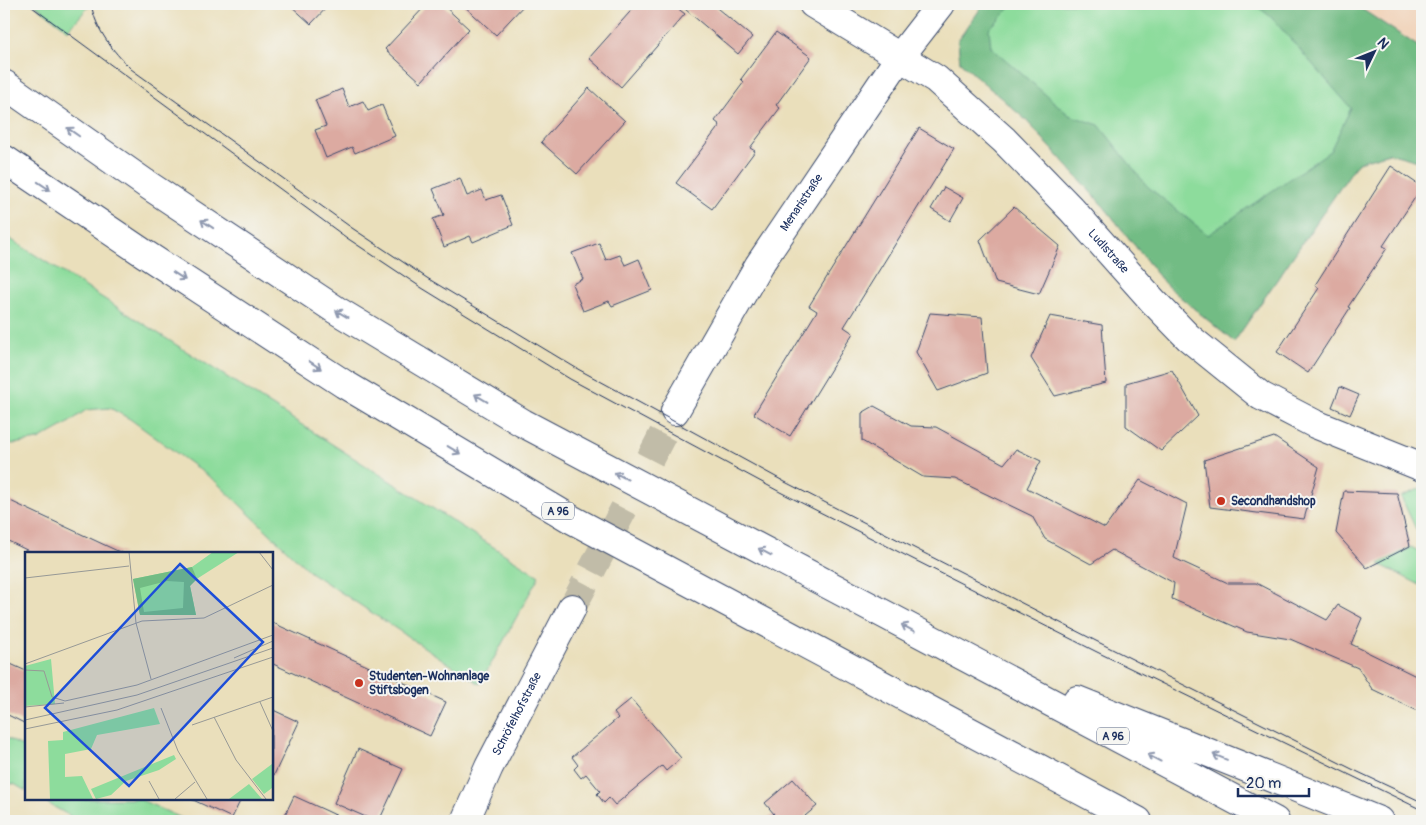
<svg xmlns="http://www.w3.org/2000/svg" width="1426" height="825" viewBox="0 0 1426 825" font-family="Pangolin,sans-serif">
	<rect width="100%" height="100%" fill="#f6f6f2"/>
	<filter id="ink" filterUnits="userSpaceOnUse"><feTurbulence type="fractalNoise" baseFrequency=".02" numOctaves="2"/><feDisplacementMap in="SourceGraphic" scale="10" xChannelSelector="R" yChannelSelector="G"/><feConvolveMatrix kernelMatrix="1 2 1 2 8 2 1 2 1" color-interpolation-filters="sRGB"/></filter>
	<filter id="wash" filterUnits="userSpaceOnUse"><feTurbulence type="fractalNoise" baseFrequency=".0096" numOctaves="4" result="noise"/><feDisplacementMap in="SourceGraphic" scale="20" xChannelSelector="R" yChannelSelector="G"/><feGaussianBlur stdDeviation="1.12" result="paint"/><feColorMatrix in="noise" values="0 0 0 0 0 0 0 0 0 0 0 0 0 0 0 0 0 1.4 0 .05"/><feComposite in="paint" operator="in"/></filter>
	<g filter="url(#wash)">
		<rect width="100%" height="100%" fill="#eadfbb"/>
		<path fill="#f1d5bd" d="M1354 4H1422V49Z"/>
		<path fill="#8ddc9c" stroke="#54867d" d="M34 4H91L68 30Z
			M984 4H1354L1422 49V162L1389 153 1358 162 1234 342 1166 285 1105 208 1026 120 960 62 958 40Z
			M4 235 539 576 480 684 310 572 215 481 130 419 110 408 86 410 67 424 38 440 13 444 4 441Z
			M1421 488H1422V542L1401 497Z
			M1411 547 1422 553V586L1379 564Z
			M4 737 26 748V791L14 784 4 783Z
			M40 799H139L188 821H79Z"/>
		<path fill="#72bc84" stroke="#467671" d="M984 4H1014L989 29 991 47 1069 115 1099 125 1147 186 1208 235 1330 151 1351 108 1271 17 1254 4H1354L1422 49V162L1389 153 1358 162 1234 342 1166 285 1105 208 1026 120 960 62 958 40Z"/>
		<g id="blocks">
			<path fill="#dcaaa1" d="M289 4H330L311 24Z
				M427 4H442L469 29 421 82 385 49Z
				M464 4H525L496 35 463 5Z
				M637 4H672L685 14 621 87 589 58Z
				M679 4H712L752 37 738 54Z
				M776 32 811 57 776 105 780 108 750 148 755 151 712 209 676 183 720 125 715 121 744 82 741 79Z
				M589 88 625 121 577 174 541 142Z
				M342 89 349 107 363 101 368 111 382 105 395 136 355 153 352 147 326 158 315 130 326 126 315 100Z
				M919 128 954 149 844 327 853 333 790 436 754 414 817 311 809 306Z
				M1391 166 1422 187 1383 246 1387 248 1348 307 1350 308 1308 373 1277 352 1319 288 1315 285Z
				M460 178 467 196 482 190 486 200 501 195 513 225 473 242 470 236 444 247 433 219 444 215 433 189Z
				M944 187 963 198 950 221 931 209Z
				M1014 207 1060 246 1039 294 996 283 980 240Z
				M599 243 606 260 620 255 625 265 639 259 652 290 612 306 609 301 583 311 572 284 583 279 572 253Z
				M930 313 982 317 987 373 938 391 916 352Z
				M1050 316 1102 325 1106 383 1055 396 1031 358Z
				M1172 370 1198 416 1161 451 1126 426V383Z
				M1340 387 1359 395 1350 415 1332 407Z
				M874 406 911 426 936 427 1004 464 1016 449 1041 461 1027 488 1105 528 1140 480 1187 504 1174 558 1228 583H1256L1327 620 1338 605 1362 618 1351 644 1422 679V713L1372 689 1358 668 1290 639 1247 632 1172 599 1174 583 1112 550 1091 564 1045 539 1032 516 955 479 923 477 862 441V413Z
				M1274 437 1319 467 1304 519 1210 507 1204 460Z
				M1344 491 1397 493 1410 546 1367 568 1336 533Z
				M4 498 124 554H35L4 539Z
				M271 622 446 702 430 736 271 663Z
				M4 661 26 671V719L24 723 4 713Z
				M631 699 681 758 666 771 662 766 615 805 609 798 604 803 597 794 600 791 586 774 581 778 574 769 578 765 572 757 618 718 614 713Z
				M271 709 299 722 274 775 271 774Z
				M358 749 403 769 379 821H375L334 803Z
				M793 779 817 806 805 816 809 821H765L774 814 765 803Z
				M294 796 327 811 348 821H282Z
				M191 799H241L232 818Z"/>
		</g>
	</g>
	<g filter="url(#ink)">
		<use href="#blocks" fill-opacity="0" stroke="#3a496c" stroke-width="1"/>
		<g fill="none" stroke-linecap="round" stroke-linejoin="round">
			<path stroke="#c1bca8" stroke-width="28" stroke-dasharray="28 14" stroke-linecap="butt" d="M572 608 675 411"/>
			<g stroke="#3a496c" stroke-width="30">
				<g id="minor">
					<path id="s1" d="M813 4 936 79 1004 140 1072 210 1153 301 1188 337 1261 396 1315 424 1422 467"/>
					<path id="s2" d="M675 411 759 265 899 58 941 4"/>
					<path id="s3" d="M465 821 489 767 572 608"/>
				</g>
			</g>
			<g stroke="#3a496c" stroke-width="30">
				<path id="highway" d="M4 84 145 183 336 310 523 423 1275 821
					M4 159 142 252 344 384 571 519 1138 821
					M1077 700 1379 821"/>
			</g>
			<use href="#minor" stroke="#fff" stroke-width="28"/>
			<use href="#highway" stroke="#fff" stroke-width="28"/>
			<path stroke="#1b2f5e" stroke-width="1" d="M28 4 347 238 422 288 570 379 780 492 1097 652 1422 810
				M91 4C96 30 112 50 131 69L352 228 427 278 576 368 785 482 1096 641 1356 771 1422 802"/>
		</g>
		<defs><path id="oneway-shaft" d="M-6 0H5M1.5-3L5.5 0L1.5 3" fill="none" stroke-width="1.6" stroke-linecap="round" stroke-linejoin="round" transform="scale(1.25)"/></defs>
		<g stroke="#8d97ae">
			<use href="#oneway-shaft" transform="translate(73 132) rotate(-145)"/>
			<use href="#oneway-shaft" transform="translate(44 186) rotate(34)"/>
			<use href="#oneway-shaft" transform="translate(207 224) rotate(-146)"/>
			<use href="#oneway-shaft" transform="translate(179 276) rotate(33)"/>
			<use href="#oneway-shaft" transform="translate(342 314) rotate(-149)"/>
			<use href="#oneway-shaft" transform="translate(315 365) rotate(33)"/>
			<use href="#oneway-shaft" transform="translate(481 398) rotate(-149)"/>
			<use href="#oneway-shaft" transform="translate(454 450) rotate(31)"/>
			<use href="#oneway-shaft" transform="translate(621 476) rotate(-152)"/>
			<use href="#oneway-shaft" transform="translate(765 552) rotate(-152)"/>
			<use href="#oneway-shaft" transform="translate(908 628) rotate(-152)"/>
			<use href="#oneway-shaft" transform="translate(1220 757) rotate(-158)"/>
			<use href="#oneway-shaft" transform="translate(1154 758) rotate(-152)"/>
		</g>
	</g>
	<g fill="#c8321e" stroke="#f6f6f2" stroke-width="2">
		<circle cx="1221" cy="501" r="5"/>
		<circle cx="359" cy="683" r="5"/>
	</g>
	<g text-anchor="middle" dominant-baseline="central" stroke-width="4" stroke-linejoin="round" paint-order="stroke">
		<g fill="#f6f6f2" stroke="#5d6b8a" stroke-width="1">
			<rect x="542" y="502.5" width="32" height="17" rx="4"/>
			<rect x="1097" y="727.5" width="32" height="17" rx="4"/>
		</g>
		<g font-size="11" font-weight="bold" fill="#1b2f5e">
			<text x="558" y="511">A 96</text>
			<text x="1113" y="736">A 96</text>
		</g>
		<g font-size="12" fill="#1b2f5e" stroke="#f6f6f2">
			<text stroke="none"><textPath href="#s2" startOffset="244">Menaristraße</textPath></text>
			<text stroke="none"><textPath href="#s1" startOffset="388">Ludlstraße</textPath></text>
			<text stroke="none"><textPath href="#s3" startOffset="119">Schröfelhofstraße</textPath></text>
		</g>
		<g font-size="12" font-weight="bold" fill="#1b2f5e" stroke="#f6f6f2" text-anchor="start">
			<text x="1231" y="501">Secondhandshop</text>
			<text x="369" y="676">Studenten-Wohnanlage<tspan x="369" dy="14">Stiftsbogen</tspan></text>
		</g>
	</g>
	<g transform="translate(25 552)">
		<rect width="248" height="248" fill="#eadfbb"/>
		<path d="M188 0H214L167 30 165 34 171 63H115L108 27 167 15ZM26 107 30 152 0 154V114ZM129 156 135 172 72 183 66 197 40 202V225L57 224 68 247H25L23 189 38 188V180ZM149 203 151 207 134 218 101 229 86 243 71 247 66 237ZM247 212V236L239 242 227 227ZM224 232 237 247H204Z" fill="#8ddc9c"/>
		<path d="M167 15 172 27 165 34 171 63H115L108 27ZM142 29 159 30 158 56 119 60 115 36Z" fill="#72bc84" fill-rule="evenodd"/>
		<path fill="none" stroke="#979996" stroke-width="1" d="M104 0 111 71 126 127M234 0 248 18M0 26 104 14M209 106 248 89M0 112 117 69 179 66 248 33M0 118 19 119 27 145 40 149 112 133 248 83M235 150 248 179M0 155 39 151M136 156 153 199 182 247M189 165 211 208 241 247M0 168 112 143 248 96M167 173 248 145M0 177 92 158 248 105M124 229 134 247M150 247 170 230"/>
		<path fill="#1d4ed8" fill-opacity="0.15" stroke="#1d4ed8" stroke-width="2.5" d="M155 12 238 90 104 234 20 156Z"/>
		<rect width="248" height="248" fill="none" stroke="#1b2f5e" stroke-width="2.5"/>
	</g>
	<rect width="1426" height="825" fill="none" stroke="#f6f6f2" stroke-width="20"/>
	<g transform="translate(1374 52) rotate(47)" stroke="#f6f6f2" stroke-width="4" paint-order="stroke">
	<path d="M0-4L9 19L0 12L-9 19Z" fill="#1b2f5e"/>
	<text y="-8" font-size="14" font-weight="bold" text-anchor="middle" fill="#1b2f5e">N</text>
	</g>
	<path d="M1238 788v8h71v-8" fill="none" stroke="#1b2f5e" stroke-width="2.5"/>
	<text x="1246" y="788" font-size="15" fill="#1b2f5e" stroke="#f6f6f2" stroke-width="4" paint-order="stroke">20 m</text>
</svg>
